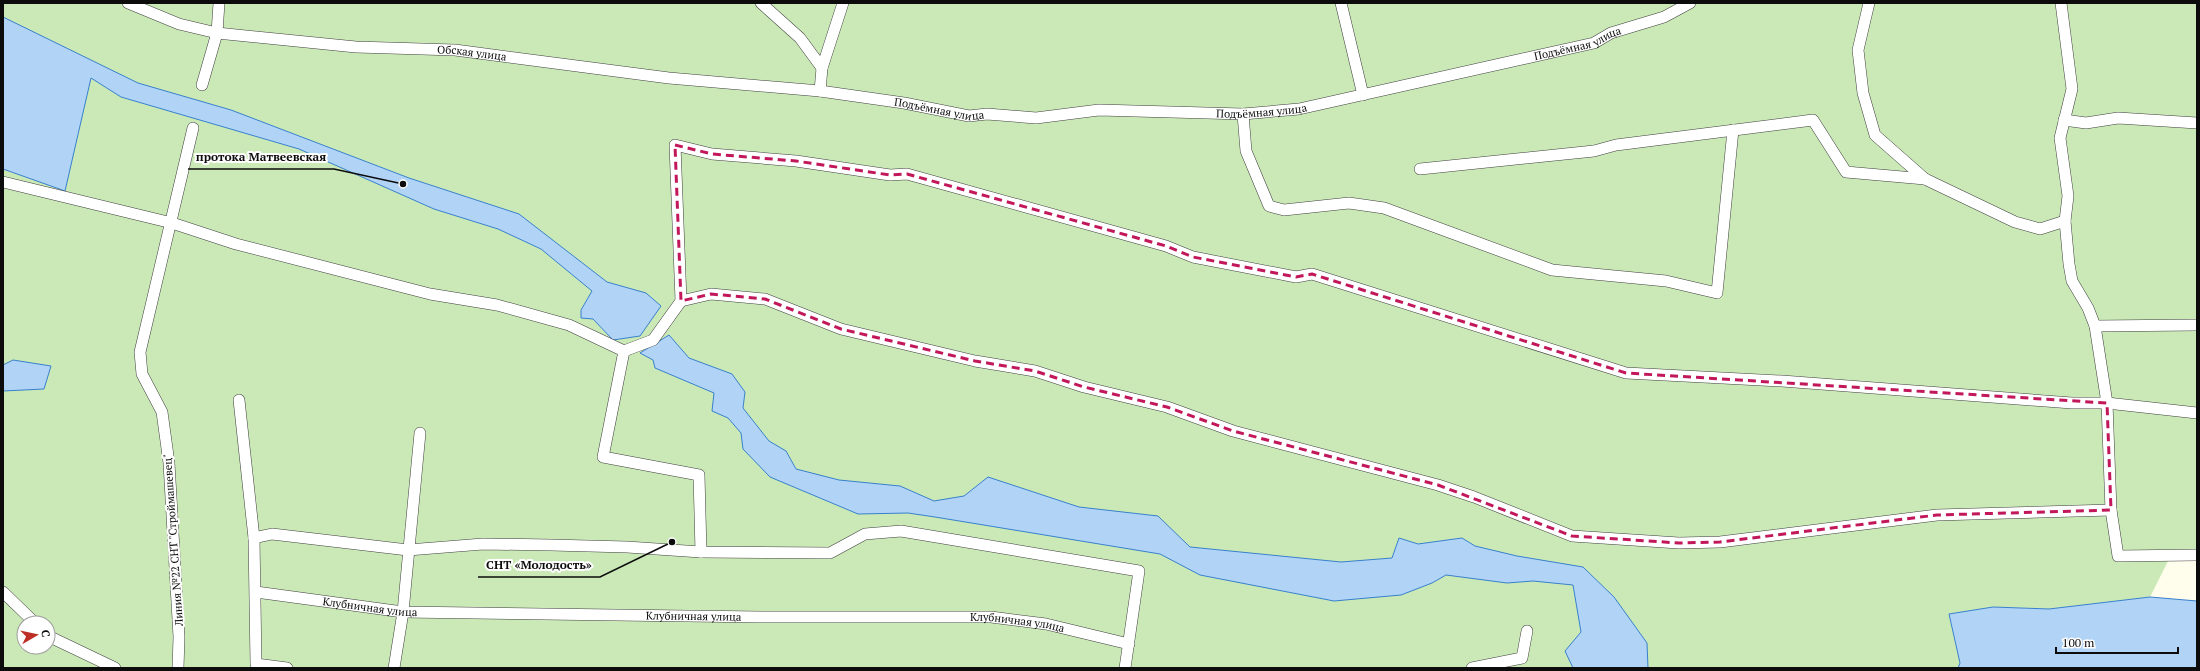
<svg xmlns="http://www.w3.org/2000/svg" width="2200" height="671" viewBox="0 0 2200 671" font-family="'PT Serif',serif">
	<rect width="100%" height="100%" fill="#fffdec"/>
	<path fill="#cae9b6" fill-rule="evenodd" d="M3 3H2197V561H2168L2150 597 2049 609 1993 607 1949 614 1960 663 1958 668H3ZM24 623H48V647H24Z"/>
	<path fill="#b1d4f6" stroke="#3880cd" d="M3 17 138 83 231 110 409 178 519 214 607 282 646 293 661 306 640 336 613 340 593 319 581 318V310L592 291 541 249 498 229 434 209 299 149 121 97 91 78 65 191 3 169Z
		M669 335 689 358 732 374 745 392 743 408 769 441 786 451 796 469 839 480 900 486 934 501 964 496 988 477 1079 507 1158 516 1190 547 1341 562 1392 558 1399 538 1418 544 1462 538 1475 546 1517 556 1583 567 1614 597 1647 643 1648 668H1573L1565 651 1581 632 1573 585 1533 581 1507 583 1446 575 1432 583 1401 595 1334 601 1200 575 1160 554 935 517 908 513 858 514 770 477 743 449 741 433 728 418 712 411 714 393 655 368 653 360 640 353Z
		M13 360 51 366 44 389 3 391V365Z
		M2150 597 2197 601V668H1958L1960 663 1949 614 1993 607 2049 609Z"/>
	<g fill="none" stroke-linecap="round" stroke-linejoin="round">
		<g stroke="#3f3f3f" stroke-width="12">
			<g id="minor">
				<path id="s1" d="M128 3 179 24 217 33 356 47 455 50 669 78 820 91 904 103 969 116 987 114 1036 118 1099 110 1243 114 1299 109 1594 43 1611 33 1664 17 1690 3"/>
				<path d="M761 3 800 38 822 68"/>
				<path d="M1341 3 1363 95"/>
				<path d="M1869 3 1858 50 1863 93 1875 135 1925 179"/>
				<path d="M2061 3 2072 89 2060 138 2068 196 2065 221 2069 264 2072 281 2088 308 2095 326 2107 403 2111 510 2118 556 2197 555"/>
				<path d="M202 85 217 33 219 3"/>
				<path d="M820 91 822 68 843 3"/>
				<path d="M1243 114 1246 151 1269 206 1284 210 1349 203 1384 208 1552 270 1666 281 1717 293 1733 130"/>
				<path d="M2064 120 2086 123 2118 118 2197 123"/>
				<path d="M1420 169 1594 151 1616 145 1813 120 1846 172 1925 179 2015 222 2040 229 2065 221"/>
				<path d="M3 182 172 223 236 244 430 294 497 305 569 325 624 351 653 340 681 301 675 145 712 154 796 161 890 175 907 174 1166 246 1193 257 1296 277 1312 274 1626 373 1782 381 2072 403H2107L2197 413"/>
				<path d="M681 301 711 294 765 299 841 329 975 361 1035 371 1084 387 1167 407 1233 431 1438 485 1474 497 1572 536 1679 543 1720 542 1937 515 2111 510"/>
				<path d="M2095 326 2197 325"/>
				<path d="M624 351 603 457 699 475 701 552"/>
				<path d="M239 400 254 538 256 664 287 668"/>
				<path d="M254 538 272 534 408 550 483 544 551 545 627 547 701 552 830 553 865 534 901 531 1139 571 1125 668"/>
				<path d="M3 592 35 623"/>
				<path id="s2" d="M256 592 403 612 760 617H991L1046 624 1129 644"/>
				<path d="M48 636 115 668"/>
				<path d="M178 668 179 637 169 463 162 412 142 374 140 352 193 128"/>
				<path d="M394 668 403 612 420 433"/>
				<path d="M1472 668 1522 658 1527 631"/>
			</g>
		</g>
		<use href="#minor" stroke="#fff" stroke-width="11"/>
	</g>
	<path fill="none" stroke="#c2185b" stroke-width="3" stroke-dasharray="8 5" stroke-linejoin="round" d="M675 145 712 154 796 161 890 175 907 174 1166 246 1193 257 1296 277 1312 274 1626 373 2107 403 2111 510 1937 515 1720 542 1679 543 1572 536 1438 485 1233 431 1167 407 1084 387 1035 371 975 361 841 329 765 299 711 294 681 301Z"/>
	<g text-anchor="middle" dominant-baseline="central" stroke-width="4" stroke-linejoin="round" paint-order="stroke">
		<g font-size="11" fill="#0c0c0c" stroke="#fff">
			<text stroke="none"><textPath href="#s1" startOffset="1469">Подъёмная улица</textPath></text>
			<text stroke="none"><textPath href="#s1" startOffset="350">Обская улица</textPath></text>
			<text stroke="none"><textPath href="#s1" startOffset="821">Подъёмная улица</textPath></text>
			<text stroke="none"><textPath href="#s1" startOffset="1145">Подъёмная улица</textPath></text>
			<text transform="translate(173 540) rotate(-94)">Линия №22 СНТ "Строймашевец"</text>
			<text stroke="none"><textPath href="#s2" startOffset="115">Клубничная улица</textPath></text>
			<text stroke="none"><textPath href="#s2" startOffset="439">Клубничная улица</textPath></text>
			<text stroke="none"><textPath href="#s2" startOffset="763">Клубничная улица</textPath></text>
		</g>
	</g>
	<path fill="none" stroke="#0c0c0c" stroke-width="1.5" d="M403 184L334 169H188M672 542L600 577H478"/>
	<g fill="#0c0c0c" stroke="#fff" stroke-width="1.5">
		<circle cx="403" cy="184" r="4"/>
		<circle cx="672" cy="542" r="4"/>
	</g>
	<g font-size="12" text-anchor="middle" font-weight="bold" fill="#0c0c0c" stroke="#fff" stroke-width="4" stroke-linejoin="round" paint-order="stroke">
		<text x="261" y="161">протока Матвеевская</text>
		<text x="539" y="569">СНТ «Молодость»</text>
	</g>
	<rect width="2200" height="671" fill="none" stroke="#0c0c0c" stroke-width="8"/>
	<g transform="translate(36 635) rotate(81)"><circle r="19" fill="#ffffff" stroke="#9e9e9e"/>
	<path d="M0-3L7 15L0 10L-7 15Z" fill="#bd2f24"/>
	<text y="-6" font-size="11" font-weight="bold" text-anchor="middle" fill="#0c0c0c">С</text>
	</g>
	<path d="M2056 647v6h122v-6" fill="none" stroke="#0c0c0c" stroke-width="2"/>
	<text x="2062" y="647" font-size="12" fill="#0c0c0c" stroke="#ffffff" stroke-width="3" paint-order="stroke">100 m</text>
</svg>
